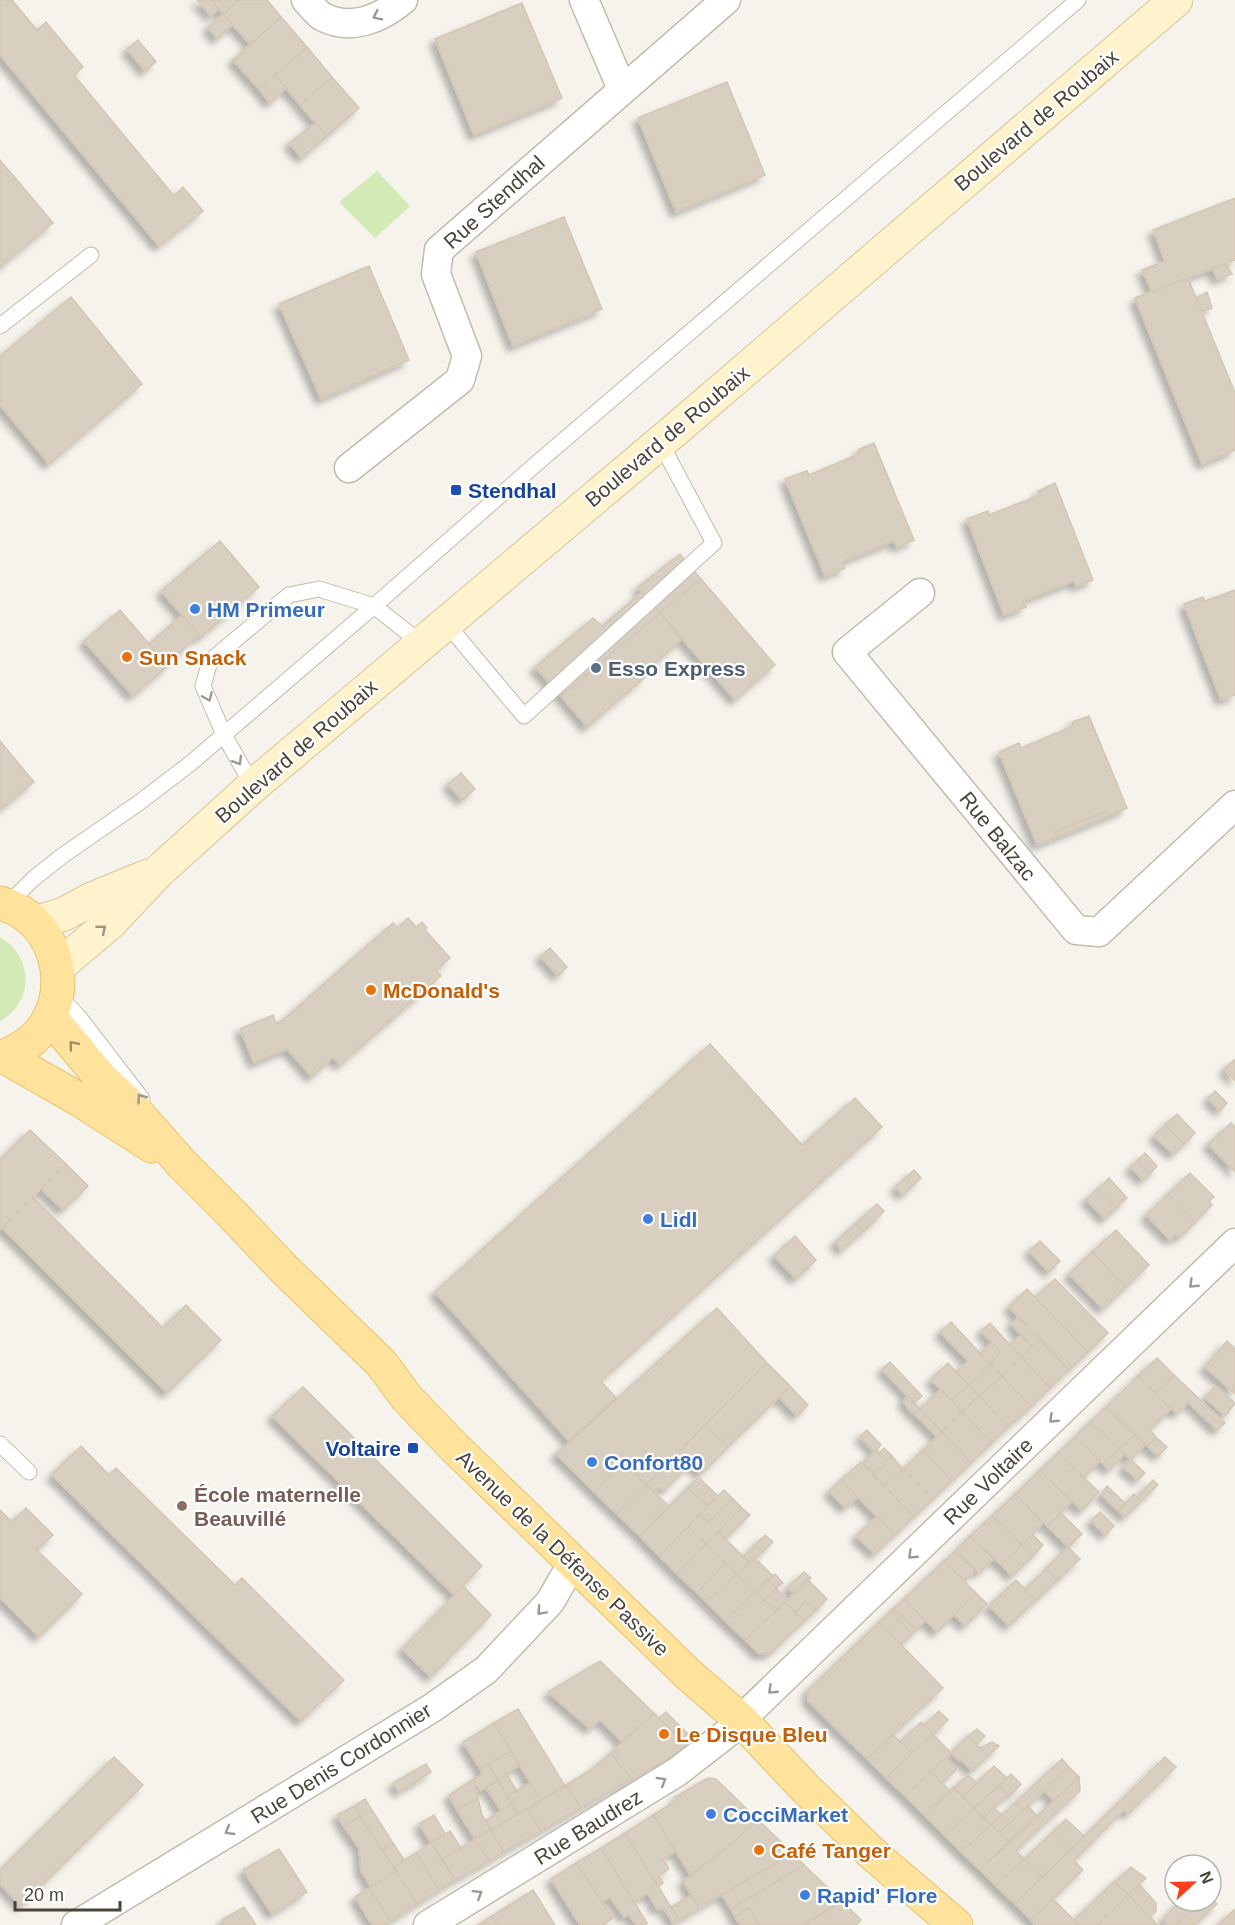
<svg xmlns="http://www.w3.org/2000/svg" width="1235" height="1925" viewBox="0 0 1235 1925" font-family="Helvetica,sans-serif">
	<defs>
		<filter id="shadow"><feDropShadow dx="-5.5" dy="5.5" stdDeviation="3" flood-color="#0004"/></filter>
	</defs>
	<rect width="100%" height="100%" fill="#f6f3ec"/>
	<path fill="#d2eab5" d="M377 171 410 206 375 238 339 202Z
		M0 937C34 956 34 1003 0 1021Z"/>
	<path fill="#d8cfc1" stroke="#d3c7b4" stroke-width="1.5" filter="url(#shadow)" d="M0 0H12L37 30 46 22 83 67 74 75 174 196 183 187 203 211 159 246 0 55Z
		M197 0H211L219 9 211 16Z
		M211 0H240L223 14Z
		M240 0H267L281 17 250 44 223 14Z
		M522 3 562 98 474 135 435 39Z
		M223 14 233 25 217 39 208 27Z
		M281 17 307 47 259 89 233 60Z
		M138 40 156 62 145 71 127 49Z
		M307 47 332 77 300 105 275 75Z
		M275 75 286 88 270 103 259 89Z
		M332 77 359 108 327 136 300 105Z
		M727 82 765 175 676 212 638 118Z
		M315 123 327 136 302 158 289 143Z
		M0 160 53 223 0 267Z
		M1235 198V260L1152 292 1142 270 1165 261 1153 230Z
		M564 217 602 309 513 346 476 252Z
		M1226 264 1232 274 1217 279 1212 268Z
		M369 266 409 360 321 399 279 304Z
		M1188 278 1235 393V450L1202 464 1135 298Z
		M1207 292 1212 308 1202 312 1196 298Z
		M71 297 142 384 49 464 0 405V356Z
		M874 443 914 540 897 547 894 541 842 562 845 568 825 576 785 479 807 471 809 475 859 454 858 450Z
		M1055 483 1093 580 1076 586 1074 581 1023 601 1026 607 1004 615 967 519 988 511 989 515 1040 495 1038 491Z
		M220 541 259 587 201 637 161 591Z
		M680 554 701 579 660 613 638 587Z
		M701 579 775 665 735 700 660 613Z
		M1235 590V695L1221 700 1184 604 1203 597 1205 601Z
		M642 592 660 613 561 696 535 667 593 618 602 626Z
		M120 610 168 666 133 696 84 641Z
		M660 613 682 639 642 675 645 677 587 727 561 696Z
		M182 615 199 635 166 664 149 644Z
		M1089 716 1127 808 1109 816 1107 811 1055 832 1057 837 1037 845 999 752 1019 743 1021 748 1073 726 1072 722Z
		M0 741 34 782 0 810Z
		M461 773 475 789 462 800 448 784Z
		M1107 811 1109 816 1057 837 1055 832Z
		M408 918 416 927 422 922 427 928 425 930 450 958 436 970 441 976 340 1065 333 1057 312 1077 287 1049 254 1063 240 1029 273 1015 276 1023 283 1020 393 923 398 928Z
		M550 948 567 967 558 976 540 956Z
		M710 1044 802 1145 855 1098 882 1127 601 1381 616 1398 569 1441 435 1292Z
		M1235 1059V1081L1224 1069Z
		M1215 1091 1227 1103 1220 1111 1208 1098Z
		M1177 1114 1195 1133 1184 1144 1165 1125Z
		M1231 1123 1235 1127V1172L1208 1144Z
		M1165 1125 1184 1144 1173 1154 1154 1136Z
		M30 1130 66 1164 0 1230V1160Z
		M1145 1153 1157 1166 1150 1174 1137 1161Z
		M1137 1161 1150 1174 1143 1180 1130 1167Z
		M66 1164 88 1186 63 1210 41 1189Z
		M914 1170 921 1178 903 1195 895 1187Z
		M1190 1173 1214 1197 1209 1201 1212 1205 1195 1222 1168 1194Z
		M1109 1178 1127 1198 1116 1208 1098 1189Z
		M1098 1189 1116 1208 1105 1219 1086 1199Z
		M1168 1194 1195 1222 1179 1238 1176 1234 1170 1240 1146 1215Z
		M33 1197 163 1328 186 1305 221 1340 167 1393 2 1228Z
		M877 1204 884 1211 864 1231 856 1223Z
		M856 1223 863 1231 842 1250 835 1242Z
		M1116 1230 1149 1265 1126 1287 1092 1252Z
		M795 1236 816 1260 796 1279 774 1256Z
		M1040 1241 1060 1261 1049 1272 1029 1251Z
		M1092 1252 1126 1287 1103 1309 1069 1274Z
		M1055 1279 1108 1333 1088 1352 1035 1297Z
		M1027 1289 1088 1352 1069 1370 1009 1307Z
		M717 1308 767 1363 665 1466 654 1455 635 1473 623 1462 594 1492 556 1454Z
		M1018 1317 1040 1339 1032 1347 1011 1324Z
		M951 1322 991 1365 969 1385 956 1372 968 1361 940 1332Z
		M990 1323 1021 1357 1002 1376 990 1364 1001 1352 981 1331Z
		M1021 1334 1032 1347 1021 1357 1010 1345Z
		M1040 1339 1069 1370 1050 1388 1021 1357Z
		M1227 1341 1235 1349V1394L1205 1367Z
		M992 1342 1001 1352 990 1364 980 1353Z
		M1021 1357 1050 1388 1031 1407 1002 1376Z
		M1157 1358 1174 1375 1155 1393 1138 1376Z
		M890 1362 922 1396 914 1403 882 1369Z
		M767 1363 790 1386 728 1447 705 1425Z
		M948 1363 969 1385 951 1400 931 1380Z
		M991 1365 1002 1376 979 1396 969 1385Z
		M1174 1375 1225 1423 1217 1430 1188 1402 1177 1414 1155 1393Z
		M1002 1376 1031 1407 1008 1427 979 1396Z
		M1138 1376 1171 1409 1150 1430 1156 1437 1147 1446 1106 1407Z
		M969 1385 979 1396 962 1412 951 1400Z
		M790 1386 808 1405 797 1416 779 1397Z
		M1215 1386 1235 1403 1225 1416 1205 1398Z
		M303 1387 482 1566 454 1595 272 1416Z
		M941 1389 962 1412 942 1432 920 1409Z
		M908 1396 920 1409 914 1414 903 1402Z
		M979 1396 1008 1427 992 1443 962 1412Z
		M1106 1407 1135 1435 1119 1449 1090 1422Z
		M920 1409 942 1432 937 1437 914 1414Z
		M962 1412 992 1443 971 1463 942 1432Z
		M1090 1422 1119 1449 1103 1464 1075 1437Z
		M705 1425 728 1447 701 1474 690 1464 666 1489 658 1488 655 1492 646 1485Z
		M867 1430 881 1445 875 1452 860 1436Z
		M942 1432 971 1463 952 1481 923 1450Z
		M1135 1435 1145 1445 1131 1460 1119 1449Z
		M1075 1437 1100 1461 1084 1478 1058 1453Z
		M1156 1437 1167 1447 1158 1456 1147 1446Z
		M81 1446 109 1475 116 1468 235 1585 242 1578 344 1680 301 1721 52 1475Z
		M884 1448 892 1456 874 1474 863 1463 876 1450 879 1453Z
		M1119 1449 1125 1454 1109 1470 1103 1464Z
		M923 1450 952 1481 933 1499 903 1469Z
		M1058 1453 1099 1492 1082 1511 1040 1470Z
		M654 1455 665 1466 646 1485 635 1473Z
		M892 1456 903 1469 884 1486 874 1474Z
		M1131 1460 1145 1473 1138 1480 1123 1467Z
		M623 1462 646 1485 617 1514 594 1492Z
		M861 1462 914 1517 895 1535 841 1480Z
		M903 1469 933 1499 914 1517 884 1486Z
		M1040 1470 1072 1502 1047 1526 1015 1494Z
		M698 1477 718 1496 708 1506 688 1488Z
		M841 1480 858 1497 845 1508 829 1491Z
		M1153 1480 1158 1485 1141 1501 1137 1497Z
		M646 1485 669 1506 640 1536 617 1514Z
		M1107 1486 1125 1503 1118 1511 1101 1494Z
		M688 1488 708 1506 659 1556 640 1536Z
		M724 1490 732 1498 708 1523 700 1514Z
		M1015 1494 1043 1523 1022 1545 992 1516Z
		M1134 1494 1141 1501 1125 1517 1118 1511Z
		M732 1498 742 1508 706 1544 688 1526 700 1514 708 1523Z
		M26 1508 53 1535 37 1550 82 1594 39 1637 0 1598V1510L12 1522Z
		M742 1508 750 1515 725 1539 718 1532Z
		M1100 1512 1114 1526 1105 1535 1091 1521Z
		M1061 1513 1082 1534 1068 1547 1047 1526Z
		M877 1516 895 1535 875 1554 856 1536Z
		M992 1516 1022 1545 1001 1565 970 1536Z
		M688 1526 706 1544 677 1574 659 1556Z
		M718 1532 750 1563 737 1574 706 1544Z
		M1032 1534 1043 1545 1033 1556 1022 1545Z
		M765 1535 773 1542 750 1563 743 1557Z
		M970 1536 994 1559 979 1573 955 1551Z
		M706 1544 726 1563 697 1593 677 1574Z
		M1022 1545 1033 1556 1012 1576 1001 1565Z
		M1068 1547 1080 1559 1058 1580 1046 1569Z
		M955 1551 975 1570 965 1581 944 1561Z
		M755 1558 773 1576 755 1592 737 1574Z
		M944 1561 976 1593 937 1632 904 1599Z
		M726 1563 737 1574 706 1602 697 1593Z
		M1046 1569 1058 1580 1036 1600 1025 1589Z
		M804 1572 811 1578 794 1593 787 1588Z
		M737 1574 755 1592 725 1621 706 1602Z
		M775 1574 783 1583 776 1588 768 1580Z
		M768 1580 776 1588 764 1600 755 1592Z
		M808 1580 827 1599 816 1610 806 1601 795 1612 785 1602Z
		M1016 1580 1036 1600 1009 1626 989 1606Z
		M463 1586 491 1615 431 1677 402 1649Z
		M776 1588 787 1600 776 1611 764 1600Z
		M755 1592 776 1611 745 1640 725 1621Z
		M976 1593 987 1604 965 1626 954 1615Z
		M904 1599 925 1621 916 1630 893 1609Z
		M806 1601 816 1610 804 1621 795 1612Z
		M785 1602 804 1621 771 1653 759 1654 745 1640Z
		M893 1609 916 1630 912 1634 891 1611Z
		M891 1611 912 1634 901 1645 879 1622Z
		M879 1622 943 1688 867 1759 808 1701V1690Z
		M600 1661 654 1713 622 1742 600 1720 590 1729 548 1692Z
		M518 1709 565 1786 541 1801 494 1723Z
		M939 1711 948 1720 933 1734 924 1725Z
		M666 1712 688 1734 682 1740 659 1718Z
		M654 1713 689 1747 632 1779 614 1758 618 1754 614 1750Z
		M921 1722 933 1734 912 1753 900 1742Z
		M494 1723 511 1751 480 1769 463 1742Z
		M977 1729 985 1736 977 1744 968 1736Z
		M933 1734 951 1753 905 1796 886 1778Z
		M893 1735 912 1753 886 1778 867 1759Z
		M968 1736 988 1756 972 1771 961 1760 959 1761 951 1753Z
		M992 1742 999 1746 988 1756 980 1748Z
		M614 1750 618 1754 614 1758 632 1779 581 1808 566 1785 592 1769Z
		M511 1751 520 1765 497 1779 488 1764Z
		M114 1757 143 1785 21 1906 0 1884V1870Z
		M1165 1757 1176 1767 1128 1814 1124 1810 1074 1861 1083 1870 1031 1920 1015 1904Z
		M946 1758 957 1769 942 1783 930 1772Z
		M1062 1759 1069 1767 1024 1810 1015 1803Z
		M426 1764 431 1772 399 1792 393 1783Z
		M488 1764 498 1780 480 1791 478 1787 476 1789 474 1779 482 1775 480 1769Z
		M994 1766 1007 1778 974 1808 963 1797Z
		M1069 1767 1079 1777 1054 1801 1044 1791Z
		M930 1772 950 1791 924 1815 905 1796Z
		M506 1773 517 1791 507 1796 497 1779Z
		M1011 1774 1021 1784 1010 1796 999 1786Z
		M968 1775 977 1783 963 1797 953 1788Z
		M1079 1777 1080 1791 1057 1812 1048 1806Z
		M708 1778 716 1779 757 1819 735 1841 691 1876 653 1815 677 1800 675 1797Z
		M474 1779 478 1798 457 1810 449 1795Z
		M498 1780 512 1804 501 1811 486 1788Z
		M530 1783 541 1801 518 1814 507 1796Z
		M566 1785 581 1808 541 1831 527 1809Z
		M999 1786 1008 1794 983 1818 974 1808Z
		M953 1788 974 1808 945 1836 924 1815Z
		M478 1798 482 1815 491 1830 475 1839 457 1810Z
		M365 1799 393 1843 382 1850 354 1806Z
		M1015 1803 1024 1810 999 1833 991 1825Z
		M512 1804 518 1814 491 1830 485 1821Z
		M354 1806 360 1816 344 1827 337 1815Z
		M1028 1806 1037 1816 1009 1842 999 1833Z
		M1048 1806 1057 1812 1016 1851 1024 1859 996 1886 980 1870Z
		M974 1808 991 1825 961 1852 945 1836Z
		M994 1808 1002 1815 991 1825 983 1818Z
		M527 1809 541 1831 504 1852 491 1830Z
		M434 1815 445 1834 431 1843 419 1824Z
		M653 1815 676 1851 663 1859 669 1869 659 1876 663 1883 658 1887 625 1833Z
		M360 1816 396 1871 371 1887 361 1871 359 1848 344 1827Z
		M757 1819 793 1853 699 1908 683 1881 735 1841Z
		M1066 1819 1084 1836 1071 1850 1053 1832Z
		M991 1825 1009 1842 980 1870 961 1852Z
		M491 1830 504 1852 489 1861 475 1839Z
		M450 1831 461 1848 442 1859 431 1843Z
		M1053 1832 1071 1850 1042 1877 1024 1859Z
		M625 1833 671 1907 679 1920 673 1923 663 1907 657 1909 648 1893 634 1902 601 1848Z
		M475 1839 489 1861 455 1880 442 1859Z
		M393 1843 404 1860 393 1867 382 1850Z
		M431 1843 455 1880 439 1890 416 1853Z
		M601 1848 647 1923 644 1925H636L629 1914 624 1917 610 1897 602 1902 576 1863Z
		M279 1849 307 1892 272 1914 243 1870Z
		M416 1853 439 1890 417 1904 393 1867Z
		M793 1853 804 1865 731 1909 722 1895Z
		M1024 1859 1042 1877 1015 1904 996 1886Z
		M576 1863 613 1918 602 1925H580L551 1879Z
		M804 1865 842 1901 804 1925H759L748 1908 735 1917 731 1909Z
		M1131 1867 1146 1878 1128 1895 1115 1882Z
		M396 1871 417 1904 391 1921 369 1888Z
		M1114 1882 1128 1895 1097 1925H1080L1074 1920Z
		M1139 1884 1156 1903V1911L1150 1917 1128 1895Z
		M369 1888 391 1921 385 1925H372L355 1897Z
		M533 1890 555 1925H498L492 1916Z
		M691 1895 699 1908 679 1920 671 1907Z
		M1128 1895 1158 1925H1097Z
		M1211 1898 1217 1904 1195 1925H1175L1200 1901H1211Z
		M1053 1899 1074 1920 1080 1925H1035L1031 1920Z
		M842 1901 861 1920 856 1925H809L807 1923Z
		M1180 1901H1200L1175 1925H1164L1166 1923 1163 1919Z
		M244 1907 256 1925H225L222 1920Z
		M748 1908 759 1925H740L735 1917Z
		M1235 1909V1925H1218Z
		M492 1916 498 1925H478Z"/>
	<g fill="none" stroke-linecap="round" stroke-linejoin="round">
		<g stroke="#c2bbae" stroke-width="17">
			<path id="lane" d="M0 326 91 255
				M446 623 524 716 714 543 660 442
				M253 786 224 735 203 686 210 661 289 595 319 589 374 606 422 644
				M7 905 33 879 62 856 140 802 191 763 374 606 536 464 1078 0
				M58 995 79 1017 142 1099
				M0 1444 29 1472"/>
		</g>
		<g stroke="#c2bbae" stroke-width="31">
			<path id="street" d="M306 0C311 5 317 14 323 17 351 31 380 19 403 0
				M584 0 622 89
				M349 468 460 380 467 356 436 274 439 250 726 0
				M920 593 847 652 1076 930 1099 932 1235 805
				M76 1925 432 1708 486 1670 550 1602 573 1562
				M428 1925 677 1772 726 1734 1235 1243"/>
		</g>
		<g stroke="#d6c79b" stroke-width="35">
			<path id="secondary" d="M35 923 64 914 92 899 148 876
				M58 967 110 923 158 872 253 786 674 431 1176 0"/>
		</g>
		<g stroke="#e6c16a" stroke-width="35">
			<path id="primary" d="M0 903C60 918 78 1000 32 1040 23 1047 12 1055 0 1057
				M50 1017 101 1078 130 1105 183 1165 230 1212 285 1270 382 1364 406 1397 454 1447 689 1675 741 1720 806 1789 875 1856 956 1925
				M5 1057 80 1100 152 1146"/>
		</g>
		<use href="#lane" stroke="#fff" stroke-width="15"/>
		<use href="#street" stroke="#fff" stroke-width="28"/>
		<use href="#secondary" stroke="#fff3cd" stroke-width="33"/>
		<use href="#primary" stroke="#ffe39c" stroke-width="33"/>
	</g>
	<defs><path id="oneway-chevron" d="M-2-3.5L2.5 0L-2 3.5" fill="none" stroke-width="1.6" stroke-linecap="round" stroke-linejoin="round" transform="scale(1.5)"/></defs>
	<g stroke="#9c9892">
		<use href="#oneway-chevron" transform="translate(377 16) rotate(154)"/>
		<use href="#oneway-chevron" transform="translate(208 697) rotate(68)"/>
		<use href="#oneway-chevron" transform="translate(238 761) rotate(59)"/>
		<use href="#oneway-chevron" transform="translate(141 1098) rotate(-127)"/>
		<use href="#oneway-chevron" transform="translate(1193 1284) rotate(136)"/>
		<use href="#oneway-chevron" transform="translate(1053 1419) rotate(136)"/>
		<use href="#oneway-chevron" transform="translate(912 1555) rotate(136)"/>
		<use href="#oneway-chevron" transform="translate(541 1611) rotate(133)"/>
		<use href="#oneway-chevron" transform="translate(772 1690) rotate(136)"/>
		<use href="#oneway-chevron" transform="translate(662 1781) rotate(-31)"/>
		<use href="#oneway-chevron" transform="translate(229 1831) rotate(149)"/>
		<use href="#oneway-chevron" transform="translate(478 1894) rotate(-32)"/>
	</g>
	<use stroke="#9c937c" href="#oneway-chevron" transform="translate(102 929) rotate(-40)"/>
	<use stroke="#9c8c66" href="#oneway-chevron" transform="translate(73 1045) rotate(-130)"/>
	<g fill="#1a4fb4" stroke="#fff" stroke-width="2">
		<rect x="450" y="484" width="12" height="12" rx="3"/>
		<rect x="407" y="1442" width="12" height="12" rx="3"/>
	</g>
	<g fill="#3f7fe0" stroke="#fff" stroke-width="2">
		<circle cx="195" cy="609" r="6"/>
		<circle cx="648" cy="1219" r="6"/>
		<circle cx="592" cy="1462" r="6"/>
		<circle cx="711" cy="1814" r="6"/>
		<circle cx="805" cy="1895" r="6"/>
	</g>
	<g fill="#e8710a" stroke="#fff" stroke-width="2">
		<circle cx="127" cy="657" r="6"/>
		<circle cx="371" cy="990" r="6"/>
		<circle cx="664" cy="1734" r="6"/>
		<circle cx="759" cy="1850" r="6"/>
	</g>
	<circle fill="#5c6f8a" stroke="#fff" stroke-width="2" cx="596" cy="668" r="6"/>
	<circle fill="#8d6e63" stroke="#fff" stroke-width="2" cx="182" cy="1506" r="6"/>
	<g text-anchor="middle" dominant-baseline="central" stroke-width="4.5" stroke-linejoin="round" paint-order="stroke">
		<g font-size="21" fill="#4b4439" stroke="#fff">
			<text transform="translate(1036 120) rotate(-40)">Boulevard de Roubaix</text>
			<text transform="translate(494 202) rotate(-42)">Rue Stendhal</text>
			<text transform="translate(667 436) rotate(-40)">Boulevard de Roubaix</text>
			<text transform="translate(296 751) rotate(-41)">Boulevard de Roubaix</text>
			<text transform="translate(998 836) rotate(51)">Rue Balzac</text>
			<text transform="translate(988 1481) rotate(-44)">Rue Voltaire</text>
			<text transform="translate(563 1553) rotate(44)">Avenue de la Défense Passive</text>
			<text transform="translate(341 1763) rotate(-32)">Rue Denis Cordonnier</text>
			<text transform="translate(588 1827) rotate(-32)">Rue Baudrez</text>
		</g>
		<g font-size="21" font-weight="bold" fill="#164399" stroke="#fff" text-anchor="start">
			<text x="468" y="490">Stendhal</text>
			<text x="401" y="1448" text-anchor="end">Voltaire</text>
		</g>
		<g font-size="21" font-weight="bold" fill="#366cbe" stroke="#fff" text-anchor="start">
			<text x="207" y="609">HM Primeur</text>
			<text x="660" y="1219">Lidl</text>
			<text x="604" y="1462">Confort80</text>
			<text x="723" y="1814">CocciMarket</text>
			<text x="817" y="1895">Rapid' Flore</text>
		</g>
		<g font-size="21" font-weight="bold" fill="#c56008" stroke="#fff" text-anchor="start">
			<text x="139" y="657">Sun Snack</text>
			<text x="383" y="990">McDonald's</text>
			<text x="676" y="1734">Le Disque Bleu</text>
			<text x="771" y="1850">Café Tanger</text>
		</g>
		<g font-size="21" font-weight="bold" fill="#4e5e75" stroke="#fff" text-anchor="start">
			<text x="608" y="668">Esso Express</text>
		</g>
		<g font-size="21" font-weight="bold" fill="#785e54" stroke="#fff" text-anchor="start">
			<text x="194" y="1494">École maternelle<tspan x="194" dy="24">Beauvillé</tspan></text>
		</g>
	</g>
	<g transform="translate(1193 1883) rotate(68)"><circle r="28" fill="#ffffff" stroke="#b7b4b0" stroke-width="1.5"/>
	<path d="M0-4.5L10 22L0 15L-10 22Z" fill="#fc3f1d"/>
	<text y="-9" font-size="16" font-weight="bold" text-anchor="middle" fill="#4b4439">N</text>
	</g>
	<path d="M15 1901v9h105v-9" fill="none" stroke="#4b4439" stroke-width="3"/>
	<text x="24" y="1901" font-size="18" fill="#4b4439" stroke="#ffffff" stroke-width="4.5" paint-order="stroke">20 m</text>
</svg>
